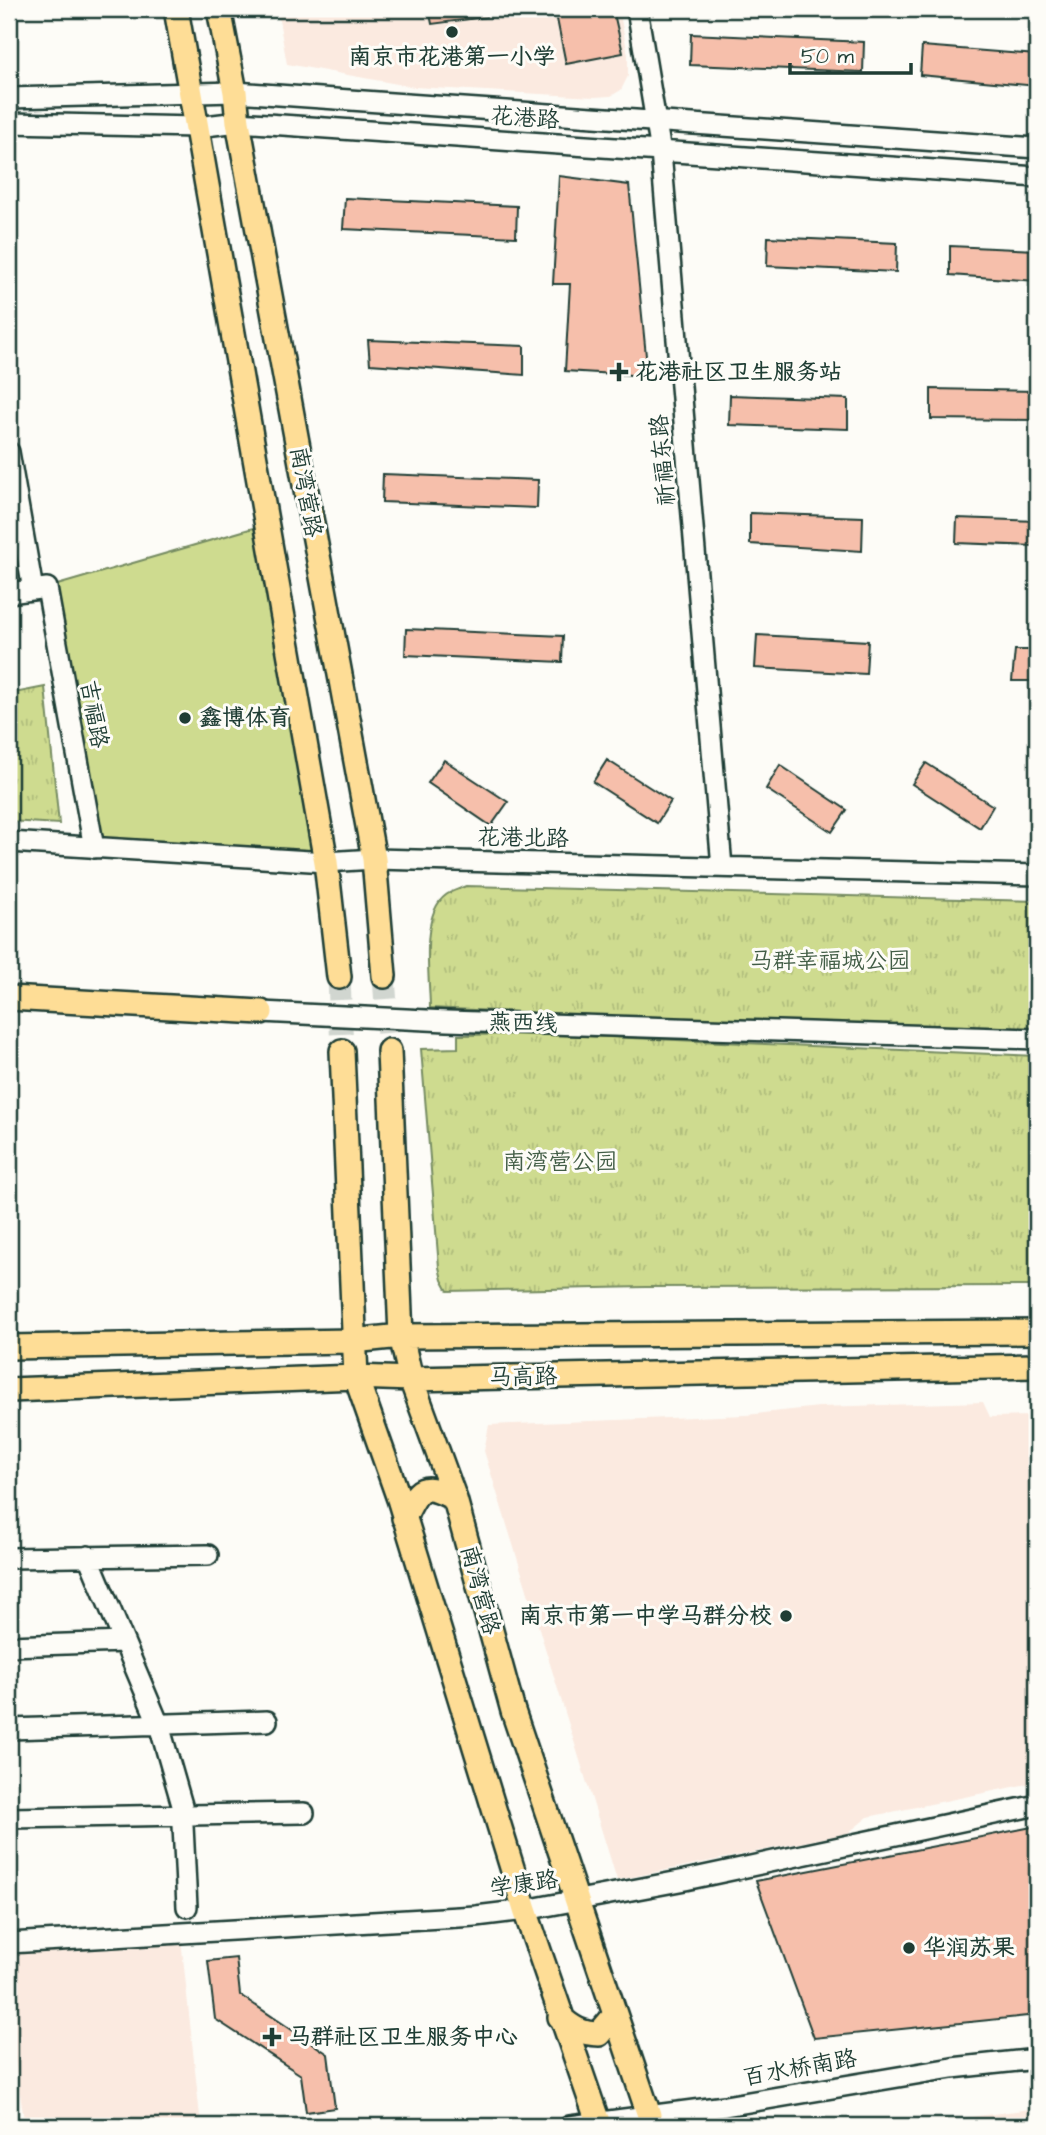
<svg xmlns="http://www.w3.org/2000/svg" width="1046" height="2135" viewBox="0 0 1046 2135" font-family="'Architects Daughter','LXGW WenKai TC',sans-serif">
	<defs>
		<pattern id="grass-tufts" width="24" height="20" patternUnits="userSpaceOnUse" patternTransform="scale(1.75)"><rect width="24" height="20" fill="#cedb8f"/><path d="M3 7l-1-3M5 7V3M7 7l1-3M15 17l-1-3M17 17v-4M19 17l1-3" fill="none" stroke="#b0bd7c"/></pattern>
	</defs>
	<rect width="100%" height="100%" fill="#fdfcf7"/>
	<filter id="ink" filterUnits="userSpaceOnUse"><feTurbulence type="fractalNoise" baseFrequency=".0143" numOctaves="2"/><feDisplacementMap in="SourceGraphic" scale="14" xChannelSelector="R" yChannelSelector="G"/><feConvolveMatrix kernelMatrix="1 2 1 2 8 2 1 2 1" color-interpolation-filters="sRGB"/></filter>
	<g filter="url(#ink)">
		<path fill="#fbeae0" d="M277 9H619L628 55V76L621 90 611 96 594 97 414 87 287 64Z
			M983 1402 990 1417 1037 1416V1782L868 1817 848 1833 617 1880 484 1451 489 1425 746 1415 819 1407Z
			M181 1939 201 2126H25L9 2023V1969L19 1948Z
			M1037 2108V2126H904Z"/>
		<path fill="url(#grass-tufts)" stroke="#768c62" stroke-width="2" d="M45 687 59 824 9 821V694Z
			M466 886 1037 901V1031L812 1025 430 1008C430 978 419 915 446 895 451 891 460 889 466 886Z
			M542 1034 1037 1056V1286L645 1287 448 1291 442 1280 439 1267 421 1049 458 1048V1035Z"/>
		<path fill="#cedb8f" stroke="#768c62" stroke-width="2" d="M267 524 326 862 94 848 47 588Z"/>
		<path fill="#f6bfab" stroke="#1f3d34" stroke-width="2" d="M429 9H485L486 17 432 24Z
			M555 9H613L623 53 566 64Z
			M691 34 864 42 863 72 690 65Z
			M922 46 1037 55V86L920 75Z
			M559 176 629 185 648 376 565 371 570 284H553Z
			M345 198 517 206 516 237 343 229Z
			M768 237 897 243 896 272 767 266Z
			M950 246 1037 250V281L950 275Z
			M368 340 524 346V375L370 364Z
			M931 389 1037 391V420L931 419Z
			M730 395 848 399V429L729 425Z
			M383 474 538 480 537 508 382 502Z
			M750 513 863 517 862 551 750 544Z
			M957 518 1037 521 1036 546 956 543Z
			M406 629 563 636 562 662 405 655Z
			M757 635 868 641 866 674 755 668Z
			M1015 650H1037V681H1012Z
			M444 760 508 802 491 826 428 783Z
			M607 760 671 801 657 823 593 782Z
			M926 763 993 806 980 828 912 784Z
			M780 765 847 810 832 832 766 789Z
			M1037 1826V2015L814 2038 756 1881Z
			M236 1958 240 1995 328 2054 335 2108 306 2112 301 2075 215 2019 208 1961Z"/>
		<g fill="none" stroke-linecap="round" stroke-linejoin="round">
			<path stroke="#d1d6d0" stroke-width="23" stroke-dasharray="23 11" stroke-linecap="butt" d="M384 976 389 1051
				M339 977 342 1051"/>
			<g stroke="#1f3d34" stroke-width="24">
				<path id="minor" d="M637 9 661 152 722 867
					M9 98 235 92 1037 148
					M9 123 197 127 238 122 1037 177
					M9 452 33 590
					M9 593 47 588 94 848
					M9 842 326 862 374 859 1037 875
					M261 1012 447 1021 1037 1039
					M88 1556 159 1725 182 1805 187 1907
					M9 1558 208 1555
					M9 1646 124 1642
					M9 1729 267 1721
					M9 1818 304 1813
					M9 1943 476 1916 525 1910 685 1880 1037 1805
					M570 2126 725 2106 952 2068 1037 2059"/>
			</g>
			<g stroke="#1f3d34" stroke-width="28">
				<path id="major" d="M176 9 326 862 339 977
					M219 9 235 92 238 122 374 859 384 976
					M9 998 261 1012
					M342 1051 356 1377 399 1499 525 1910 598 2122
					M389 1051 401 1336 411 1379 455 1499 513 1711 649 2115
					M9 1347 353 1341 401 1336 1037 1332
					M9 1390 356 1377 411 1379 1037 1366
					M404 1518C419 1486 423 1482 455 1499
					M560 2017C572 2028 582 2034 599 2034L615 2015"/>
			</g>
			<use href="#minor" stroke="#fdfcf7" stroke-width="19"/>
			<use href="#major" stroke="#fedd96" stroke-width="23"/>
		</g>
	</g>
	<g fill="#1f3d34" stroke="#fdfcf7" stroke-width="2.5">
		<circle cx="452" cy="32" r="7"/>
		<path d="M615.5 361.5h7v7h7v7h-7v7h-7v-7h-7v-7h7z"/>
		<circle cx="185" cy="718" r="7"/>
		<circle cx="786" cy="1616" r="7"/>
		<circle cx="909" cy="1948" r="7"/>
		<path d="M268.5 2026.5h7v7h7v7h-7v7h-7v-7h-7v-7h7z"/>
	</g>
	<g text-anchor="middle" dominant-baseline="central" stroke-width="6" stroke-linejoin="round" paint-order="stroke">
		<g font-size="23" font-weight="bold" fill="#1f3d34" stroke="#fdfcf7" text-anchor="start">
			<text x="452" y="57" text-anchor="middle">南京市花港第一小学</text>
			<text x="635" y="372">花港社区卫生服务站</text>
			<text x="199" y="718">鑫博体育</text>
			<text x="772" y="1616" text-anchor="end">南京市第一中学马群分校</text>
			<text x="923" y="1948">华润苏果</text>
			<text x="288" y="2037">马群社区卫生服务中心</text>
		</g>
		<g font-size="23" fill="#1f3d34" stroke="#fdfcf7">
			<text transform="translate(525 118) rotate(4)">花港路</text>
			<text transform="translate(663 460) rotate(-95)">祈福东路</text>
			<text transform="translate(306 492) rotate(80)">南湾营路</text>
			<text transform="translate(94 714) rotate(80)">吉福路</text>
			<text transform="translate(523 838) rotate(1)">花港北路</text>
			<text transform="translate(523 1023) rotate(2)">燕西线</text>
			<text transform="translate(523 1377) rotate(-1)">马高路</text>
			<text transform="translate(480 1590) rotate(75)">南湾营路</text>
			<text transform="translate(524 1884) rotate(-8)">学康路</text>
			<text transform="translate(800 2068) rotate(-10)">百水桥南路</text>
		</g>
		<g font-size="23" fill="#425d46" stroke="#fdfcf7">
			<text x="830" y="961">马群幸福城公园</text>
			<text x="560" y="1162">南湾营公园</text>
		</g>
	</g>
	<rect width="1046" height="2135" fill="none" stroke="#fdfcf7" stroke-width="35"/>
	<rect x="18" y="18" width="1011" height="2100" fill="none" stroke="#1f3d34" stroke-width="2.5" filter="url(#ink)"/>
	<path d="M790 63v10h121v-10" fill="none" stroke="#1f3d34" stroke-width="3.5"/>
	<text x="801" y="63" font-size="21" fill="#1f3d34" stroke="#fdfcf7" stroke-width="5" paint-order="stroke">50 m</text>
</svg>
